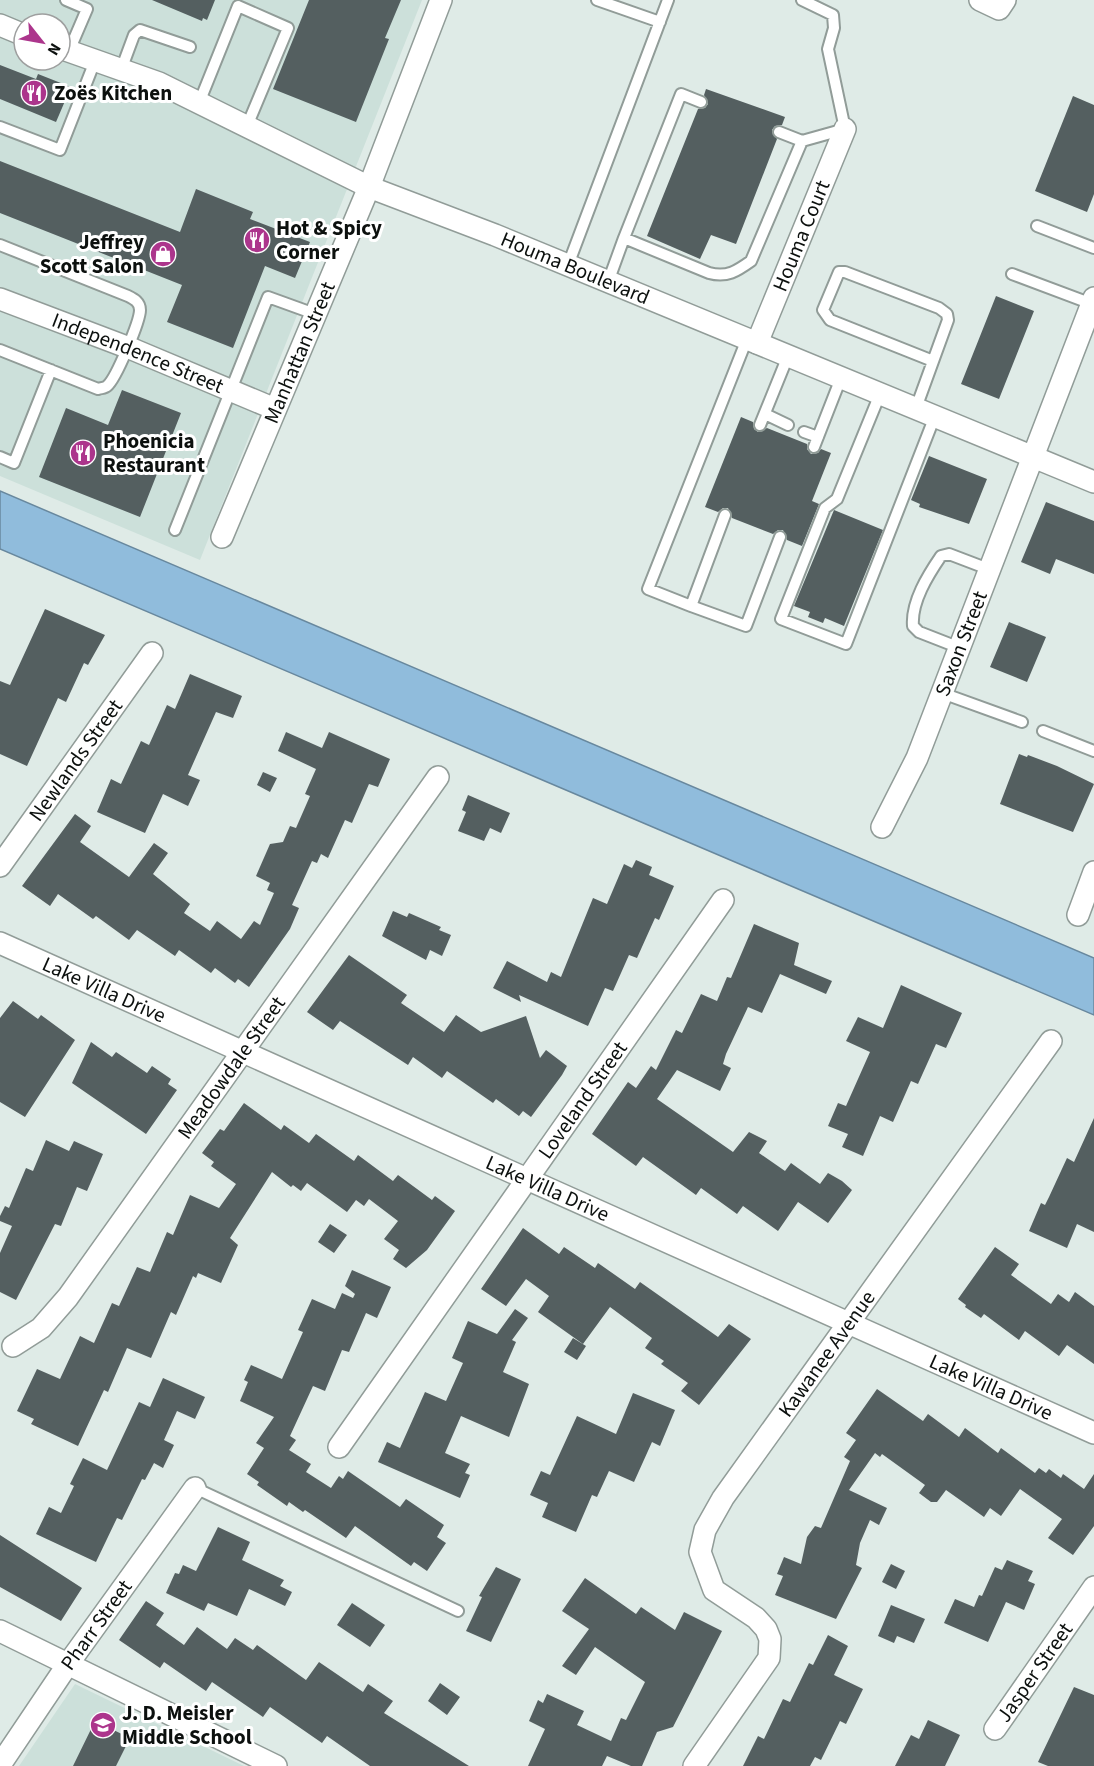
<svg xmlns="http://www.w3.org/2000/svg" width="1094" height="1766" viewBox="0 0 1094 1766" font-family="'Source Sans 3',sans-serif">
	<rect width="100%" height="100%" fill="#dfebe7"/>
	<path fill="#cce0da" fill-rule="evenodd" d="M0 0H422L200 560 0 476ZM24 24H60V60H24Z
		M75 1684 244 1766H19Z"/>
	<path fill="#90bcdc" stroke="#68889e" stroke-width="1.5" d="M0 491 1094 958V1015L0 549Z"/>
	<path fill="#545f60" d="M152 0H215L207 20 203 18 202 21Z
		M309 0H401L385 38 389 39 356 122 273 89Z
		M0 65 36 79 38 74 71 87 56 122 0 99Z
		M706 89 785 117 782 125 775 126 772 130 777 139 736 244 711 235 700 259 647 236 698 109 705 108 708 104 704 95Z
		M1073 96 1094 105V194L1087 212 1035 191Z
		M0 161 180 232 196 189 253 212 250 219 310 242 295 278 265 266 233 348 167 322 182 285 0 213Z
		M996 296 1034 311 999 399 961 384Z
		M122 390 181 413 140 517 39 477 66 408 108 425Z
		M741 417 753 422 754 429 758 432 767 428 807 444V449L811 454 818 453 821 449 831 453 812 501 819 504 802 546 787 540 783 530H778L773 534 732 518 728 508H723L718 512 705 507Z
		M929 456 987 479 969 524 919 507 920 504 911 500Z
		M1046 502 1094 521V574L1056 559 1050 574 1021 562Z
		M834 510 883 530 844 626 825 618 823 623 808 617 810 612 794 606Z
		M45 609 105 635 88 665 84 663 66 702 58 698 27 766 0 754V681L10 685Z
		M1009 622 1046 637 1027 682 990 667Z
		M190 674 242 696 233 718 216 712 188 775 200 780 188 806 163 794 145 833 97 812 111 779 121 784 141 741 149 745 167 705 175 709Z
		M286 732 322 748 329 732 390 759 378 787 369 784 352 823 345 820 328 858 321 854 317 863 312 861 292 905 299 908 290 929 249 987 238 979 235 983 215 968 211 973 179 950 175 956 137 930 129 940 96 916 93 919 58 894 50 906 22 886 75 814 91 826 80 842 129 877 154 843 168 853 153 874 190 904 184 913 210 931 217 921 241 939 254 921 260 925 274 893 267 890 270 883 256 876 270 844 283 842 290 826 296 828 310 796 305 794 316 769 278 751Z
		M1019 754 1027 757 1028 755 1057 766 1094 784 1073 832 1000 804Z
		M263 772 277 778 270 792 257 785Z
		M468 795 510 813 501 833 490 828 484 841 458 831 466 812 462 810Z
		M636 860 652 867 649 875 674 886 659 920 655 918 637 958 629 955 613 991 605 988 588 1026 519 995 521 1002 493 988 507 961 547 982 551 972 561 977 593 898 607 904 624 864 632 868Z
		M393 911 407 917 409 913 441 927 439 930 451 935 442 956 430 950 426 960 382 936Z
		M754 924 799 943 794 965 832 981 826 994 780 974 762 1013 748 1007 726 1054 723 1064 731 1068 720 1091 677 1070 657 1099 733 1152 749 1132 767 1141 759 1153 785 1171 791 1163 820 1184 828 1173 842 1181 852 1190 828 1223 798 1202 778 1231 743 1206 737 1214 701 1188 696 1195 643 1157 636 1166 592 1134 628 1082 636 1088 651 1066 656 1070 676 1030 682 1033 701 994 717 1001 727 977 731 978Z
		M349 955 407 995 401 1003 444 1032 456 1015 481 1032 526 1016 540 1058 546 1050 567 1066 562 1075 531 1117 523 1111 519 1116 496 1099 493 1103 447 1071 442 1078 413 1057 408 1065 340 1021 333 1030 307 1012Z
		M901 985 962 1013 946 1048 936 1044 918 1084 911 1081 893 1122 880 1116 863 1156 842 1147 848 1134 828 1126 838 1103 846 1106 870 1052 846 1041 858 1017 883 1028Z
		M13 1001 38 1019 41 1015 75 1040 25 1117 0 1102V1018Z
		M91 1042 112 1057 116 1052 147 1073 152 1066 171 1079 168 1084 177 1090 146 1134 72 1083Z
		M244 1103 281 1130 284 1125 309 1143 316 1134 354 1161 358 1155 393 1181 398 1175 432 1200 435 1196 455 1211 427 1250 406 1268 393 1259 399 1250 384 1239 398 1221 369 1199 364 1206 356 1200 347 1212 307 1183 301 1191 293 1185 291 1187 272 1172 230 1238 238 1245 221 1283 198 1273 196 1278 193 1276 176 1315 171 1312 151 1358 127 1348 108 1392 104 1390 78 1446 31 1424 34 1419 17 1411 37 1369 60 1379 80 1336 94 1343 112 1303 119 1306 137 1267 150 1272 167 1232 173 1235 190 1195 219 1208 236 1184 211 1166 214 1162 202 1153 220 1129 224 1131Z
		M1094 1118V1232L1077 1224 1067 1248 1029 1231 1041 1203 1045 1205 1049 1197 1067 1158 1074 1162Z
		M46 1140 69 1151 74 1141 103 1154 87 1191 77 1187 61 1226 55 1224 16 1300 0 1292V1253L12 1226 0 1221V1216L5 1206 9 1208 26 1168 33 1171Z
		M330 1224 347 1235 334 1253 318 1242Z
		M523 1228 559 1254 564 1247 595 1268 598 1263 635 1289 640 1282 718 1337 729 1324 751 1339 699 1405 681 1391 688 1383 661 1364 664 1361 645 1348 652 1338 610 1307 583 1344 538 1312 549 1296 526 1279 506 1306 481 1289Z
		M995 1247 1019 1264 1011 1275 1051 1304 1058 1294 1069 1302 1075 1292 1094 1306V1364L1067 1345 1059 1356 1025 1331 1019 1340 984 1314 981 1318 965 1307 966 1305 958 1299Z
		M352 1270 391 1287 377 1318 366 1313 349 1352 342 1350 325 1391 313 1386 290 1436 296 1440 289 1450 311 1464 306 1472 331 1488 339 1476 343 1479 348 1471 400 1507 406 1499 444 1525 437 1537 446 1543 427 1571 414 1562 411 1566 355 1526 346 1538 305 1510 303 1512 289 1502 287 1506 257 1485 259 1482 247 1474 264 1448 256 1443 274 1417 240 1401 248 1382 244 1380 251 1365 282 1379 303 1332 298 1330 312 1299 335 1309 342 1293 353 1298 355 1294 345 1286Z
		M515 1309 528 1318 512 1340 516 1342 503 1372 529 1384 509 1437 461 1416 445 1453 470 1464 465 1473 470 1475 460 1498 378 1462 387 1442 400 1448 425 1392 446 1401 463 1363 452 1358 468 1321 497 1334Z
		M573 1338 586 1346 577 1360 564 1352Z
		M163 1378 205 1397 195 1419 177 1411 164 1440 174 1445 163 1468 154 1463 145 1480 142 1479 122 1520 117 1518 96 1562 36 1534 49 1507 61 1513 74 1486 70 1484 83 1458 107 1470 139 1402 150 1407Z
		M877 1389 923 1421 928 1414 959 1437 965 1428 998 1453 1001 1448 1035 1473 1039 1468 1046 1473 1049 1469 1061 1478 1063 1474 1084 1489 1094 1474V1526L1073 1555 1048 1538 1062 1519 1020 1489 1001 1516 990 1508 984 1517 946 1490 937 1502H931L919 1493 925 1485 882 1454 880 1457 875 1453 849 1490 887 1508 879 1525 870 1520 860 1543 856 1565 862 1568 836 1619 775 1595 783 1576 777 1574 784 1557 801 1564 807 1537 815 1526 821 1528 850 1461 844 1457 856 1440 846 1433Z
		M633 1393 675 1410 660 1446 652 1442 634 1482 609 1471 597 1497 592 1495 576 1532 542 1517 548 1503 530 1495 541 1471 550 1475 577 1416 616 1434Z
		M218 1527 250 1542 242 1560 284 1580 280 1586 292 1592 285 1606 249 1589 237 1616 208 1603 204 1611 166 1593 175 1573 179 1574 183 1565 196 1571Z
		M0 1535 82 1588 61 1621 0 1587Z
		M1007 1560 1033 1571 1028 1581 1035 1584 1024 1610 1006 1602 988 1642 944 1623 955 1599 974 1607 979 1595 982 1596 995 1567 1002 1570Z
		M891 1564 905 1571 896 1589 882 1582Z
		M496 1567 521 1579 491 1642 466 1631 482 1597 479 1596Z
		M585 1578 636 1614 641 1607 675 1630 684 1612 722 1631 673 1727 657 1732 642 1766H631L607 1756 602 1766H528L545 1729 529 1721 538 1700 543 1703 547 1694 584 1711 577 1725 611 1741 621 1718 626 1720 645 1682 595 1647 576 1675 562 1666 589 1629 562 1611Z
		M146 1601 164 1613 156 1625 184 1645 197 1627 227 1649 235 1638 253 1650 257 1645 306 1680 319 1662 363 1692 368 1684 393 1701 384 1713 469 1766H370L327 1736 322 1743 270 1707 263 1717 212 1682 206 1691 164 1662 160 1668 119 1640Z
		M352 1603 385 1625 370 1647 337 1625Z
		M891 1605 925 1619 914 1643 897 1636 894 1643 878 1636Z
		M828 1635 848 1646 834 1675 863 1689 846 1724 840 1721 821 1760 815 1757 810 1766H743L758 1736 764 1739 783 1699 790 1702 809 1663 813 1665Z
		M440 1683 460 1697 447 1715 428 1701Z
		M1074 1687 1094 1695V1766H1048L1038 1762Z
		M928 1720 960 1735 945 1766H895L911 1735 919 1739Z
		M95 1721 130 1738 116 1766H73Z"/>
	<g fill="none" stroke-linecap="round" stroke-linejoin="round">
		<g stroke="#919c98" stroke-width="14">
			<path id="service" d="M66 0 87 9 69 51
				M597 0 660 22
				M121 70 134 35 140 30 190 47
				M199 103 238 6 288 28 247 126
				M0 127 60 150 95 61
				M779 132 802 141
				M1037 226 1094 248
				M624 238 681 94 701 102
				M0 245 128 296C134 299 140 302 140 310 140 321 116 379 107 386 105 388 101 388 98 389L0 350
				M568 265 668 0
				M1012 274 1092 304
				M608 282 624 238 709 273C727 278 737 271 751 261L802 141 845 129 828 49 834 28 833 15 802 0
				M880 394 837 499 825 508 781 619 846 644 935 416
				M916 408 948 320 947 314 939 308 845 272H839L823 310 830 320 933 361
				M765 414 788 425
				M760 425 788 356
				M804 432 818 437
				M814 447 841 378
				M0 457 14 463 51 370
				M725 515 691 606 746 626 780 537
				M175 530 268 297 315 314
				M691 606 648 589 747 339
				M960 648 919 632 913 626C911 602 928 575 941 556L949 554 991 570
				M942 693 1022 722
				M1043 731 1094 751
				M195 1488 458 1611"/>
		</g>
		<g stroke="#919c98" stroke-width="24">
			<g id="minor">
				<path d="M980 0 999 9 1005 0"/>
				<path d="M0 25 24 35"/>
				<path id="s1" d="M60 48 159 83 369 187 495 235 1094 482"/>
				<path id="s2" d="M0 299 132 349 275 409"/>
				<path id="s3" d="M757 343 845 129"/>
				<path id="s4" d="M222 537 369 187 441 0"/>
				<path id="s5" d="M882 827 917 758 1094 298"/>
				<path id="s6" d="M0 866 152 653"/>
				<path d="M1078 915 1094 872"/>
				<path id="s7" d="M0 943 1094 1433"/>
				<path id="s8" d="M13 1346 41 1328 68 1297 438 777"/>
				<path id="s9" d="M339 1447 723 900"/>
				<path d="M0 1631 276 1766"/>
				<path id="s10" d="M995 1729 1094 1587"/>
				<path id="s11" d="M0 1765 68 1664 195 1488"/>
				<path id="s12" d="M694 1766 769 1658 770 1639 766 1629 756 1618 714 1590 700 1552 705 1530 723 1498 1051 1041"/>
			</g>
		</g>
		<use href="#service" stroke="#fff" stroke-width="10"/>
		<use href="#minor" stroke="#fff" stroke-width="21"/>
	</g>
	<defs>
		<g id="restaurant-disc" transform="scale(1.35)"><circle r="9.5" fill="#ac358c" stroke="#fff"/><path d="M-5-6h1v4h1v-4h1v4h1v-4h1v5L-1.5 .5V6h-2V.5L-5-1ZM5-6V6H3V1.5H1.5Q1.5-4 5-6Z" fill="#fff"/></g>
		<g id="shop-disc" transform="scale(1.35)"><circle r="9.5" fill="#ac358c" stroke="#fff"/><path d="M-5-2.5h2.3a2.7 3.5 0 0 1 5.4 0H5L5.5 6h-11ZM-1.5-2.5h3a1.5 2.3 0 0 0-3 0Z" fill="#fff"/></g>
		<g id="school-disc" transform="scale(1.35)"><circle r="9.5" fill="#ac358c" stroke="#fff"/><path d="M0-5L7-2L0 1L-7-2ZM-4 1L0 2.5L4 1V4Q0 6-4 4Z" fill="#fff"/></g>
	</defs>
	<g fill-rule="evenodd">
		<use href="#restaurant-disc" x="34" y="93"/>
		<use href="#restaurant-disc" x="257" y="240"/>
		<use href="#shop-disc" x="163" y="254"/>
		<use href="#restaurant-disc" x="83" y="453"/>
		<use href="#school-disc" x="103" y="1725"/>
	</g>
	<g text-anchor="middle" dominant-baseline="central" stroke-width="6" stroke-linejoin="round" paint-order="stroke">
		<g font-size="21" font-weight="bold" fill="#0c100e" stroke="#fff" text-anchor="start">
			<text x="54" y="93">Zoës Kitchen</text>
			<text x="276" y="228">Hot &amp; Spicy<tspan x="276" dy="24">Corner</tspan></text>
			<text x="144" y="242" text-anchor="end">Jeffrey<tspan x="144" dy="24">Scott Salon</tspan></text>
			<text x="103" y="441">Phoenicia<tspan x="103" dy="24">Restaurant</tspan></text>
			<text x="122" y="1713">J. D. Meisler<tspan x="122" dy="24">Middle School</tspan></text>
		</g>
		<g font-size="21" fill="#0c100e" stroke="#fff">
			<text stroke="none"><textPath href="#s3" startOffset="116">Houma Court</textPath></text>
			<text stroke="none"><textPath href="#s1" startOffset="561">Houma Boulevard</textPath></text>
			<text stroke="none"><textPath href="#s4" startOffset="200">Manhattan Street</textPath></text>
			<text stroke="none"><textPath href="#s2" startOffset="148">Independence Street</textPath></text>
			<text stroke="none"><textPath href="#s5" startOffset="200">Saxon Street</textPath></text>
			<text stroke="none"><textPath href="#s6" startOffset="130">Newlands Street</textPath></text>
			<text stroke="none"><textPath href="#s7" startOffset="114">Lake Villa Drive</textPath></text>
			<text stroke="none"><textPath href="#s8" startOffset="356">Meadowdale Street</textPath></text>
			<text stroke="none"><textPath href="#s9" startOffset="424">Loveland Street</textPath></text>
			<text stroke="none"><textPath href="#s7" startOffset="600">Lake Villa Drive</textPath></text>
			<text stroke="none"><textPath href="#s12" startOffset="504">Kawanee Avenue</textPath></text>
			<text stroke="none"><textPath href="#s7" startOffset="1086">Lake Villa Drive</textPath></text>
			<text stroke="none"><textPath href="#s11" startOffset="170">Pharr Street</textPath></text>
			<text stroke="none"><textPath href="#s10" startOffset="69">Jasper Street</textPath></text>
		</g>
	</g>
	<g transform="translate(42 42) rotate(121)"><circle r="28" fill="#ffffff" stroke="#9e9f9f" stroke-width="1.5"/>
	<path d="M0-4.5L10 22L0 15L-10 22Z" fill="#ac358c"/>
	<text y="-9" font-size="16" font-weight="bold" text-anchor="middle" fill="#0c100e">N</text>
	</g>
</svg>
